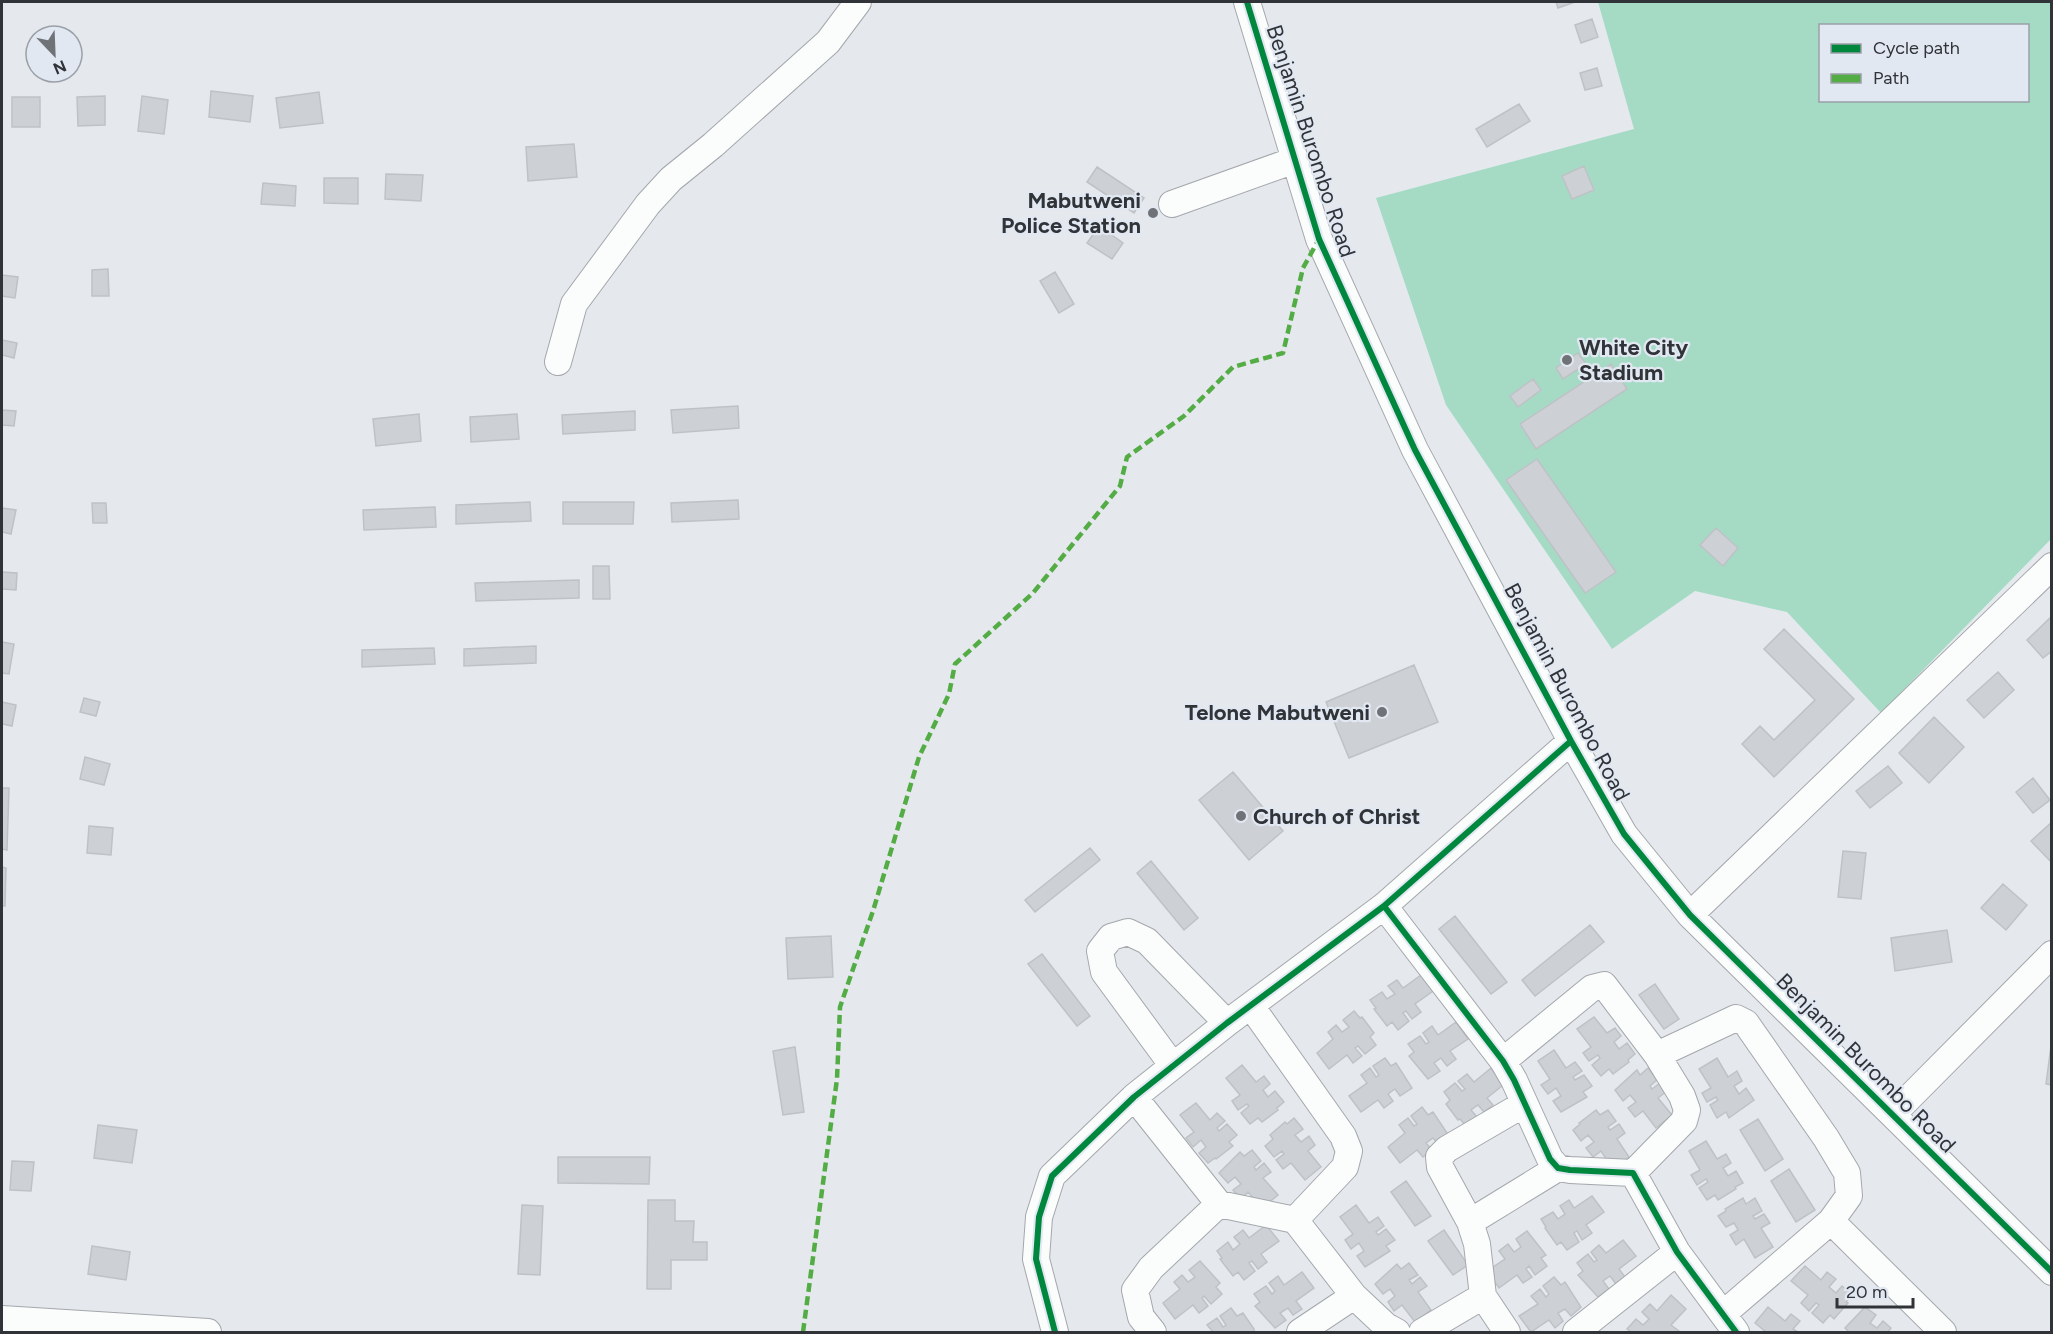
<svg xmlns="http://www.w3.org/2000/svg" width="2053" height="1334" viewBox="0 0 2053 1334" font-family="Figtree,sans-serif">
	<rect width="100%" height="100%" fill="#e5e9ee"/>
	<path fill="#a5dbc5" fill-rule="evenodd" d="M1598 2H2051V539L1881 713 1787 612 1695 591 1612 649 1446 405 1376 198 1634 129ZM1820 26H2028V100H1820Z"/>
	<path fill="#cdd0d4" stroke="#bec2c6" stroke-width="1.5" d="M1556 2H1575L1558 8Z
		M1592 19 1598 37 1581 43 1575 25Z
		M1597 68 1602 86 1585 90 1580 73Z
		M211 91 253 96 250 122 209 117Z
		M319 92 323 123 280 128 276 98Z
		M105 96V125L78 126 77 97Z
		M142 96 168 100 164 134 138 131Z
		M12 97H40V127H12Z
		M1519 104 1530 121 1487 147 1476 129Z
		M574 144 577 177 528 181 526 147Z
		M1584 166 1594 190 1572 199 1562 176Z
		M1097 167 1144 198 1134 213 1087 182Z
		M386 174 423 175 421 201 385 199Z
		M324 178H358V204L324 203Z
		M263 183 296 186 295 206 261 204Z
		M1099 226 1123 243 1112 259 1087 243Z
		M108 269 109 296H92V270Z
		M1055 272 1074 304 1059 313 1040 281Z
		M2 275 18 277 15 298 2 296Z
		M2 340 17 343 14 358 2 355Z
		M1578 353 1586 364 1563 379 1556 368Z
		M1611 364 1627 389 1536 449 1520 424Z
		M1533 379 1541 390 1518 407 1510 396Z
		M738 406 739 428 673 433 671 410Z
		M2 410 16 411 14 426 2 425Z
		M635 411V430L563 434 562 415Z
		M419 414 421 441 376 446 373 419Z
		M517 414 519 439 471 442 470 417Z
		M1537 459 1616 572 1585 593 1506 480Z
		M738 500 739 519 672 522 671 503Z
		M530 502 531 521 456 524V505Z
		M563 502H634L633 524H563Z
		M92 503H106L107 523H93Z
		M435 507 436 527 364 530 363 510Z
		M2 508 16 510 11 534 2 532Z
		M1716 528 1738 548 1723 566 1700 545Z
		M593 566H609L610 599H593Z
		M2 572 17 573 16 590 2 589Z
		M579 580V598L476 601 475 583Z
		M2051 617 2052 651 2043 658 2027 640Z
		M1784 629 1854 699 1774 777 1742 744 1760 726 1774 740 1815 700 1764 649Z
		M2 642 14 644 9 674 2 673Z
		M536 646V663L464 666V649Z
		M434 648 435 664 362 667V650Z
		M1414 665 1438 722 1349 758 1326 702Z
		M1998 672 2014 690 1984 718 1967 700Z
		M84 698 100 702 96 716 80 712Z
		M2 702 16 705 12 726 2 724Z
		M1934 717 1964 747 1929 783 1899 753Z
		M85 757 110 764 104 785 80 779Z
		M1888 766 1902 783 1870 808 1856 791Z
		M1233 772 1283 831 1249 860 1199 800Z
		M2033 778 2050 800 2033 813 2016 792Z
		M2 788H9L7 850 2 849Z
		M2052 822V863L2031 841Z
		M89 826 113 828 111 855 87 853Z
		M1090 848 1100 860 1035 912 1025 900Z
		M1843 851 1866 853 1861 899 1838 897Z
		M1151 861 1198 918 1184 930 1137 873Z
		M2 867 6 868 5 906H2Z
		M2003 884 2027 905 2006 930 1981 908Z
		M1455 916 1507 982 1491 994 1439 929Z
		M1590 925 1604 942 1535 996 1522 980Z
		M1947 930 1952 962 1895 971 1891 938Z
		M831 936 833 977 788 979 786 938Z
		M1042 954 1090 1016 1077 1026 1028 964Z
		M1421 975 1433 991 1415 1004 1421 1012 1412 1019 1406 1011 1403 1013 1409 1021 1398 1030 1392 1022 1387 1026 1374 1009 1376 1008 1370 1000 1382 992 1387 999 1395 994 1388 986 1397 980 1403 988Z
		M1655 984 1679 1019 1664 1029 1639 995Z
		M1354 1011 1360 1018 1362 1017 1374 1033 1370 1037 1376 1045 1365 1054 1358 1046 1355 1048 1362 1056 1353 1063 1347 1055 1329 1069 1317 1053 1333 1039 1328 1032 1336 1025 1342 1032 1349 1027 1343 1020Z
		M1594 1017 1607 1033 1615 1028 1621 1036 1614 1042 1619 1049 1627 1043 1635 1054 1628 1060 1629 1062 1613 1074 1609 1069 1601 1076 1592 1065 1600 1058 1598 1055 1589 1061 1583 1053 1591 1047 1577 1029Z
		M1456 1022 1468 1039 1450 1051 1456 1059 1447 1066 1441 1058 1434 1063 1440 1071 1428 1079 1409 1056 1414 1052 1408 1044 1420 1036 1426 1044 1429 1042 1423 1033 1432 1026 1438 1035Z
		M2051 1046H2052V1085L2046 1084Z
		M795 1047 804 1112 783 1115 773 1051Z
		M1554 1050 1566 1068 1575 1062 1582 1071 1573 1077 1575 1080 1584 1075 1592 1086 1583 1092 1587 1097 1561 1112 1553 1101 1561 1096 1556 1088 1548 1094 1541 1085 1550 1079 1538 1061Z
		M1385 1058 1391 1066 1396 1063 1412 1088 1400 1096 1395 1089 1388 1094 1393 1101 1384 1108 1378 1100 1361 1112 1349 1096 1367 1083 1361 1075 1370 1068 1376 1077 1379 1075 1373 1066Z
		M1717 1058 1728 1077 1737 1071 1742 1081 1734 1086 1739 1094 1746 1088 1754 1100 1729 1118 1726 1112 1717 1118 1710 1105 1718 1100 1716 1097 1707 1102 1702 1093 1711 1088 1699 1069Z
		M1242 1065 1256 1082 1264 1076 1270 1084 1263 1090 1268 1097 1275 1091 1284 1102 1277 1108 1278 1110 1262 1122 1258 1118 1250 1124 1241 1113 1249 1106 1247 1104 1238 1110 1232 1101 1240 1095 1226 1078Z
		M1491 1068 1503 1085 1487 1098 1493 1105 1484 1112 1478 1105 1471 1110 1477 1117 1466 1126 1460 1119 1458 1120 1446 1104 1450 1100 1444 1092 1455 1083 1462 1091 1465 1089 1458 1081 1467 1074 1474 1082Z
		M1648 1068 1657 1080 1650 1086 1652 1089 1660 1083 1667 1091 1658 1098 1672 1115 1656 1128 1643 1111 1635 1117 1628 1108 1636 1102 1630 1095 1623 1101 1615 1090 1637 1070 1640 1075Z
		M1196 1103 1210 1120 1217 1113 1225 1121 1217 1128 1219 1131 1227 1124 1237 1135 1229 1142 1233 1146 1216 1159 1215 1158 1208 1163 1199 1153 1206 1147 1201 1140 1193 1147 1186 1138 1194 1132 1180 1115Z
		M1422 1107 1428 1115 1433 1112 1449 1136 1439 1145 1433 1138 1426 1143 1432 1150 1423 1157 1417 1150 1400 1163 1388 1147 1405 1133 1399 1125 1408 1118 1414 1126 1417 1124 1411 1116Z
		M1596 1110 1600 1115 1608 1110 1616 1121 1608 1127 1610 1130 1619 1124 1625 1133 1617 1139 1629 1157 1613 1169 1601 1151 1593 1157 1586 1148 1594 1142 1588 1135 1581 1141 1573 1130 1580 1124 1579 1123Z
		M1294 1118 1303 1129 1295 1135 1301 1142 1309 1136 1315 1145 1308 1151 1321 1167 1305 1180 1291 1163 1283 1169 1276 1160 1284 1154 1282 1151 1274 1157 1265 1146 1273 1139 1270 1135 1285 1122 1287 1124Z
		M1758 1119 1783 1159 1765 1171 1740 1130Z
		M98 1125 137 1130 132 1163 94 1158Z
		M1706 1141 1717 1159 1726 1154 1731 1163 1723 1168 1728 1176 1736 1171 1743 1183 1735 1187 1736 1189 1718 1200 1715 1195 1707 1200 1699 1188 1708 1182 1706 1179 1697 1185 1691 1175 1700 1170 1689 1151Z
		M1252 1150 1261 1161 1254 1167 1256 1170 1264 1163 1271 1172 1263 1178 1278 1195 1262 1208 1248 1192 1241 1199 1233 1190 1241 1184 1235 1177 1228 1183 1219 1173 1240 1152 1244 1156Z
		M558 1157H650L649 1184 558 1183Z
		M12 1161 34 1162 31 1191 10 1190Z
		M1789 1169 1815 1210 1796 1222 1771 1181Z
		M1406 1181 1431 1216 1415 1226 1391 1192Z
		M1592 1196 1604 1212 1586 1225 1592 1233 1582 1240 1577 1231 1574 1233 1579 1242 1567 1250 1561 1242 1557 1245 1545 1228 1546 1227 1541 1219 1553 1212 1558 1219 1565 1214 1560 1206 1569 1200 1574 1208Z
		M1743 1198 1746 1204 1755 1198 1762 1211 1753 1216 1755 1219 1764 1214 1770 1223 1761 1228 1773 1247 1755 1258 1744 1239 1736 1245 1730 1235 1738 1230 1734 1223 1726 1227 1718 1216 1726 1211 1725 1209Z
		M648 1200H675V1221H694L693 1242H707V1260H671V1289H647Z
		M522 1205 543 1206 540 1275 518 1274Z
		M1356 1205 1369 1223 1378 1217 1384 1226 1376 1232 1378 1235 1386 1229 1395 1240 1386 1246 1390 1251 1365 1267 1357 1256 1364 1251 1359 1243 1351 1249 1345 1240 1353 1234 1340 1217Z
		M1266 1225 1279 1241 1261 1254 1267 1262 1258 1269 1252 1261 1249 1263 1255 1271 1244 1280 1238 1272 1233 1276 1220 1259 1222 1258 1217 1251 1228 1242 1233 1250 1240 1244 1234 1237 1243 1230 1249 1238Z
		M1444 1230 1468 1265 1453 1275 1428 1241Z
		M1527 1231 1546 1255 1541 1258 1547 1266 1535 1275 1529 1266 1526 1269 1532 1277 1523 1283 1517 1275 1499 1288 1487 1271 1505 1259 1499 1251 1508 1244 1514 1252 1521 1247 1516 1239Z
		M1623 1240 1636 1256 1619 1269 1625 1277 1616 1284 1610 1276 1603 1281 1609 1289 1598 1297 1578 1275 1583 1271 1577 1263 1588 1254 1594 1262 1597 1260 1591 1252 1599 1245 1606 1253Z
		M92 1246 130 1252 126 1280 88 1274Z
		M1200 1261 1220 1283 1216 1287 1222 1294 1211 1304 1204 1296 1202 1298 1208 1306 1199 1313 1193 1305 1175 1319 1163 1303 1180 1289 1174 1282 1182 1275 1188 1282 1195 1277 1189 1270Z
		M1409 1263 1418 1275 1409 1280 1412 1284 1420 1277 1427 1286 1418 1292 1431 1310 1415 1322 1402 1305 1394 1311 1388 1302 1395 1296 1390 1289 1383 1294 1375 1284 1397 1264 1401 1269Z
		M1805 1266 1821 1280 1827 1272 1836 1279 1829 1287 1836 1293 1842 1286 1852 1295 1846 1302 1848 1303 1834 1319 1830 1315 1823 1323 1812 1313 1819 1305 1816 1303 1809 1311 1801 1303 1808 1295 1791 1281Z
		M1302 1272 1314 1288 1296 1301 1302 1309 1293 1315 1288 1308 1280 1313 1286 1320 1275 1328 1255 1306 1260 1302 1254 1294 1266 1286 1272 1294 1275 1291 1269 1283 1278 1276 1284 1285Z
		M1554 1277 1561 1285 1565 1282 1581 1307 1571 1316 1565 1309 1558 1313 1563 1321 1555 1328 1549 1320 1531 1332 1519 1316 1538 1304 1531 1296 1540 1289 1546 1297 1549 1294 1543 1286Z
		M1671 1295 1686 1309 1671 1325 1679 1331 1678 1332H1631L1627 1329 1636 1319 1643 1325 1649 1319 1642 1312 1650 1304 1657 1311Z
		M1768 1307 1785 1321 1791 1314 1800 1321 1793 1329 1798 1332H1766L1755 1323Z
		M1865 1307 1876 1315 1870 1323 1877 1328 1883 1321 1891 1328 1888 1332H1849L1845 1328Z
		M1231 1308 1237 1316 1243 1313 1254 1329V1332H1213L1207 1325 1217 1318 1223 1327 1226 1325 1220 1316Z"/>
	<g fill="none" stroke-linecap="round" stroke-linejoin="round">
		<g stroke="#a4a7ab" stroke-width="28">
			<path id="minor" d="M1247 2 1319 239 1415 450 1571 741 1624 834 1690 915 2052 1272
				M1172 204 1295 160
				M558 362 574 304 648 204 671 179 713 145 828 42 858 2
				M1384 906 1503 1061 1514 1080 1550 1159 1558 1168 1570 1170 1633 1173 1677 1252 1736 1332
				M1690 915 2052 566
				M1251 1006 1343 1136 1349 1151 1345 1167 1295 1220 1354 1296 1300 1332
				M1657 1055 1736 1018 1746 1023 1826 1138 1847 1173 1849 1196 1831 1221 1723 1314
				M1503 1061 1592 988 1604 985 1657 1055 1682 1096 1687 1110 1684 1121 1633 1173
				M1173 1066 1104 972 1100 951 1111 937 1128 932 1147 941 1227 1023
				M1134 1097 1219 1204 1151 1268 1135 1290 1141 1317 1153 1332
				M1893 1114 2052 954
				M1219 1204 1295 1220
				M1831 1221 1943 1332
				M1470 1222 1440 1167 1439 1157 1447 1149 1524 1104
				M1354 1296 1386 1326 1397 1332
				M2 1319 208 1332
				M1055 1332 1036 1259 1039 1217 1052 1176 1134 1097 1227 1023 1384 906 1571 741
				M1422 1332 1483 1296
				M1507 1332 1483 1296 1477 1244 1470 1222 1558 1168
				M1576 1332 1677 1252"/>
		</g>
		<use href="#minor" stroke="#fbfcfc" stroke-width="26"/>
		<path stroke="#54ac45" stroke-width="4.5" stroke-dasharray="9 4.5" stroke-linecap="butt" d="M803 1332 837 1079 840 1007 873 911 919 757 949 694 955 664 1033 593 1120 486 1127 457 1184 416 1233 367 1283 353 1303 268 1319 239"/>
		<g stroke="#e1e8f2" stroke-width="10">
			<path id="cycleway" d="M1247 2 1319 239 1415 450 1571 741 1624 834 1690 915 2052 1272
				M1384 906 1503 1061 1514 1080 1550 1159 1558 1168 1570 1170 1633 1173 1677 1252 1736 1332
				M1055 1332 1036 1259 1039 1217 1052 1176 1134 1097 1227 1023 1384 906 1571 741"/>
		</g>
		<use href="#cycleway" stroke="#00873e" stroke-width="6"/>
	</g>
	<g fill="#6f7377" stroke="#e1e8f2" stroke-width="2">
		<circle cx="1153" cy="213" r="6"/>
		<circle cx="1567" cy="360" r="6"/>
		<circle cx="1382" cy="712" r="6"/>
		<circle cx="1241" cy="816" r="6"/>
	</g>
	<g text-anchor="middle" dominant-baseline="central" stroke-width="4.5" stroke-linejoin="round" paint-order="stroke">
		<g font-size="22" fill="#303337" stroke="#e1e8f2">
			<text transform="translate(1311 141) rotate(72)">Benjamin Burombo Road</text>
			<text transform="translate(1567 692) rotate(62)">Benjamin Burombo Road</text>
			<text transform="translate(1866 1063) rotate(45)">Benjamin Burombo Road</text>
		</g>
		<g font-size="22" font-weight="bold" fill="#303337" stroke="#e1e8f2" text-anchor="end">
			<text x="1141" y="200">Mabutweni<tspan x="1141" dy="25">Police Station</tspan></text>
			<text x="1579" y="347" text-anchor="start">White City<tspan x="1579" dy="25">Stadium</tspan></text>
			<text x="1370" y="712">Telone Mabutweni</text>
			<text x="1253" y="816" text-anchor="start">Church of Christ</text>
		</g>
	</g>
	<rect width="2053" height="1334" fill="none" stroke="#303337" stroke-width="6"/>
	<rect x="1819" y="24" width="210" height="78" fill="#e1e8f2" stroke="#9aa0a7" stroke-width="1.5"/>
	<rect x="1831" y="44" width="30" height="9" fill="#00873e" stroke="#9aa0a7" stroke-width="1.5"/>
	<text x="1873" y="54" font-size="18" fill="#303337">Cycle path</text>
	<rect x="1831" y="74" width="30" height="9" fill="#54ac45" stroke="#9aa0a7" stroke-width="1.5"/>
	<text x="1873" y="84" font-size="18" fill="#303337">Path</text>
	<g transform="translate(54 54) rotate(157)"><circle r="28" fill="#e1e8f2" stroke="#9aa0a7" stroke-width="1.5"/>
	<path d="M0-4.5L10 22L0 15L-10 22Z" fill="#6f7377"/>
	<text y="-9" font-size="16" font-weight="bold" text-anchor="middle" fill="#303337">N</text>
	</g>
	<path d="M1837 1298v9h76v-9" fill="none" stroke="#303337" stroke-width="3"/>
	<text x="1846" y="1298" font-size="18" fill="#303337" stroke="#e1e8f2" stroke-width="4.5" paint-order="stroke">20 m</text>
</svg>
